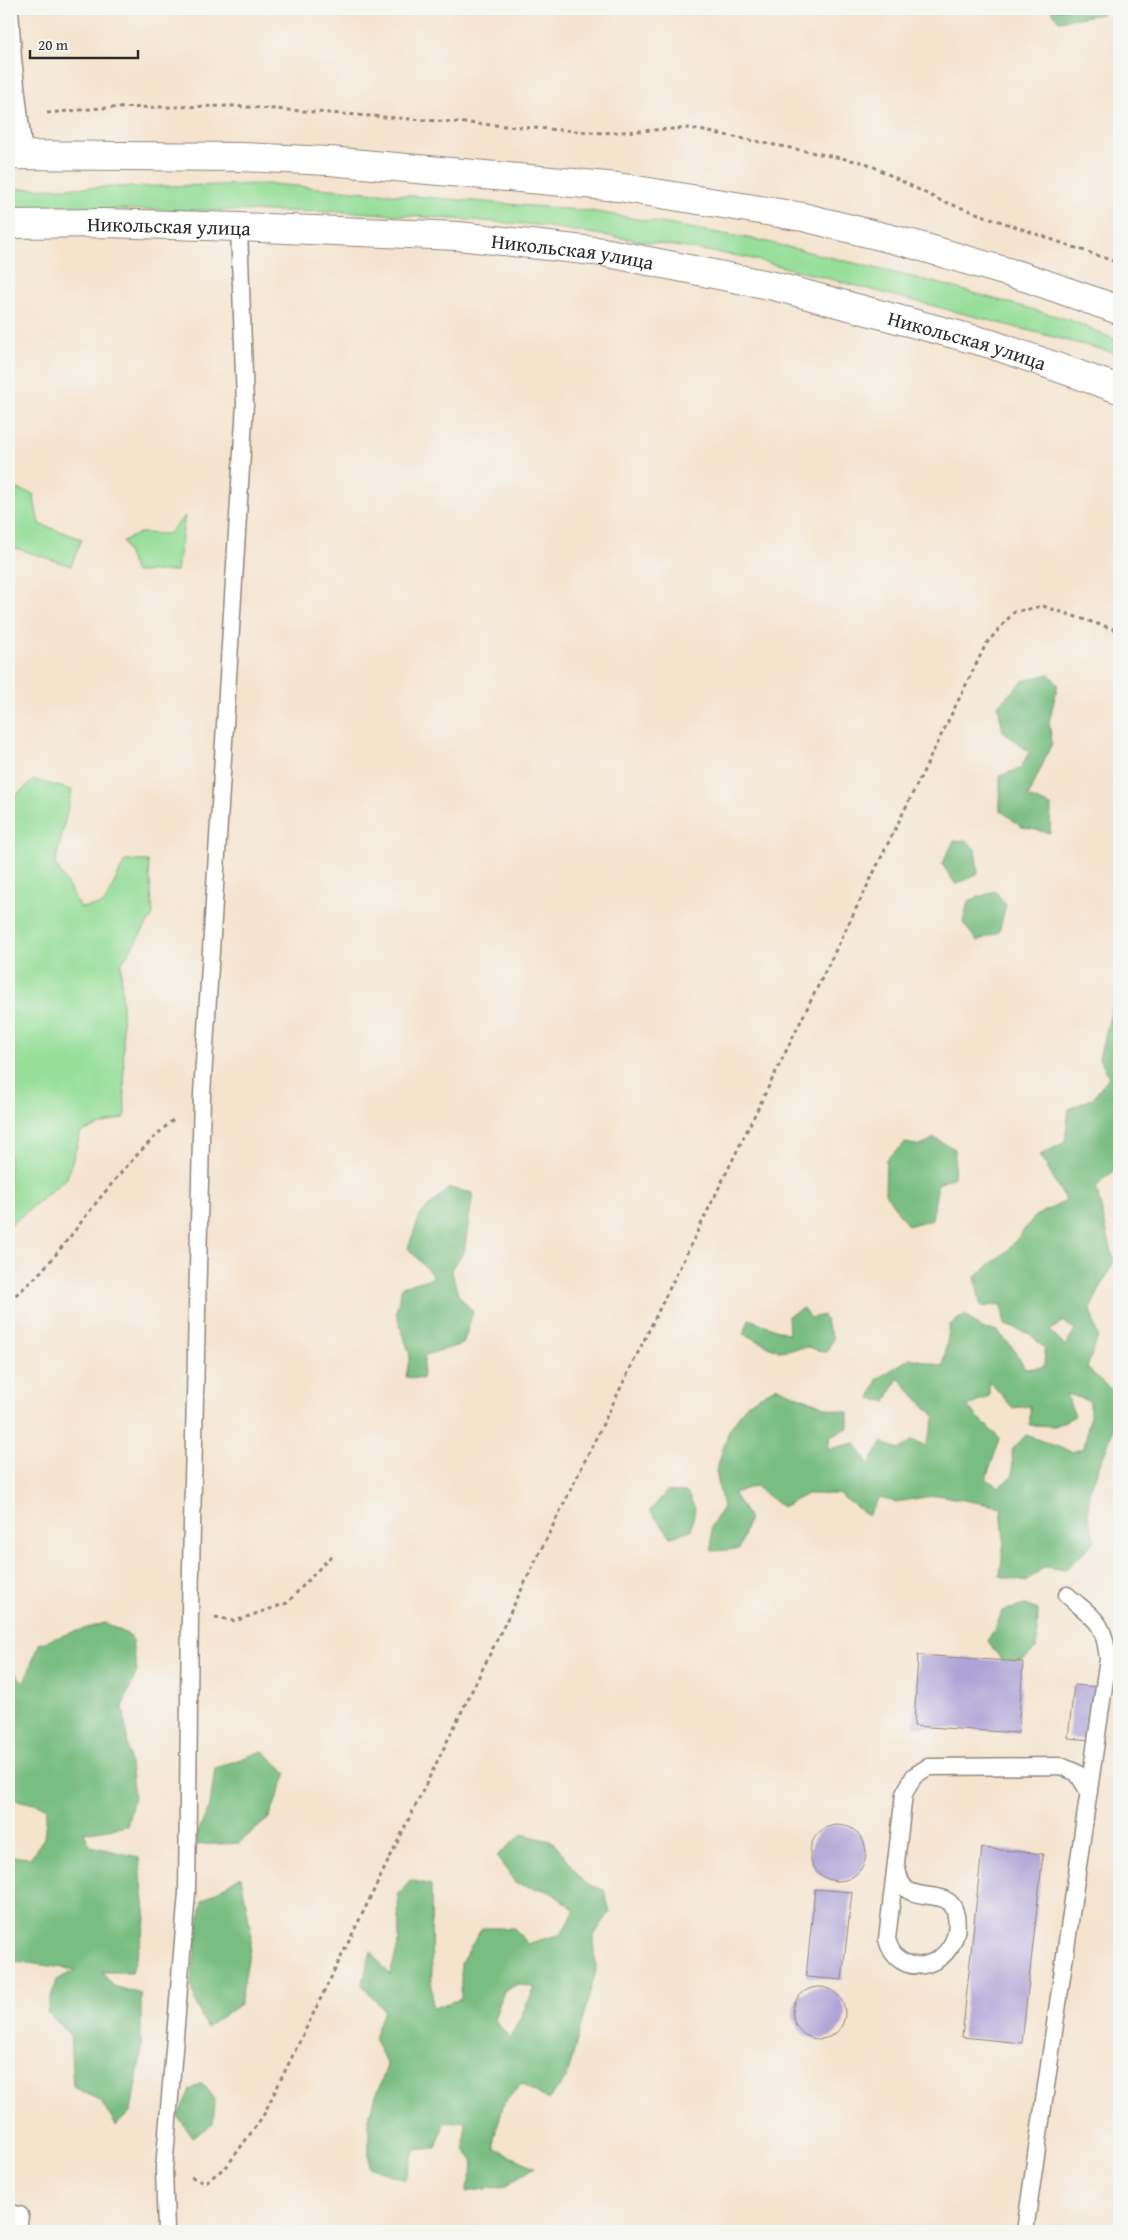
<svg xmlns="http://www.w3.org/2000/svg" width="1128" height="2240" viewBox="0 0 1128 2240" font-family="'Gentium Book Plus',serif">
	<rect width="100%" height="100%" fill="#f6f6f2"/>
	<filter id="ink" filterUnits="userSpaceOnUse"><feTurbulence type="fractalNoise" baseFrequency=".02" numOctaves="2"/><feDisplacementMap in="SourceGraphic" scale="10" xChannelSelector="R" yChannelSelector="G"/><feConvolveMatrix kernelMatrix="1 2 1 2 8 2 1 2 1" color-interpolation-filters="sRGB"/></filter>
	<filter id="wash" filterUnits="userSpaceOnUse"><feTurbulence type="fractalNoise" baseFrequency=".0096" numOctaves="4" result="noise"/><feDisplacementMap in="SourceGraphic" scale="20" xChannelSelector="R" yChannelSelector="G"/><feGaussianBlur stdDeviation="1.12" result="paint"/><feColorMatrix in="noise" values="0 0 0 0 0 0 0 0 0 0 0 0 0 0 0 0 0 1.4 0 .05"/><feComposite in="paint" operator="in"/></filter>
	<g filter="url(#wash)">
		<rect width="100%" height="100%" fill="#f4e3cd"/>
		<path fill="#96de99" stroke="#608462" d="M272 184 591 211 759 240 941 284 1070 320 1119 341V354L745 257 537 225 356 212 9 208V189Z
			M17 489 33 494 39 524 82 539 71 566 9 546V493Z
			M185 516 177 571 135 572 123 541 140 533 168 534Z
			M34 780 72 790 55 864 81 908 104 904 125 861H148L153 915 121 964 125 1117 81 1132 67 1178 9 1226V801Z"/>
		<path fill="#78bd81" stroke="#527456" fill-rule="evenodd" d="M1050 9H1103V14L1059 21Z
			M1049 674 1058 684 1049 722 1052 743 1028 797 1051 806 1050 833 1022 827 1000 810V776L1021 768 1029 752 1003 731 998 705 1023 681Z
			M966 840 975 849 978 873 956 885 942 864 954 841Z
			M995 891 1006 905 999 932 977 941 963 923 968 901Z
			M1119 983V1166L1096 1187 1114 1261 1090 1309 1098 1337 1087 1368 1118 1396 1112 1434 1089 1493 1088 1515 1095 1541 1065 1570 1044 1567 1026 1582 1000 1576 1004 1540 1001 1507 938 1495 896 1502 879 1498 868 1516 839 1494H807L782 1507 755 1486 733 1493 749 1518 739 1549 712 1551 711 1527 723 1507 716 1471 729 1430 748 1403 777 1387 830 1409 848 1412V1428L830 1436 828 1449 855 1443 869 1465 882 1442 899 1450 913 1440 926 1446 935 1417 898 1378 886 1401 870 1399 877 1379 910 1358 943 1366 950 1325 965 1314 982 1329 997 1331 1013 1348 1025 1369 1044 1367 1045 1349 1030 1334 1005 1325 1001 1304 981 1307 975 1277 1009 1249 1035 1216 1066 1201 1040 1155 1065 1142 1069 1109 1093 1098 1109 1077 1099 1058ZM1063 1321 1075 1330 1065 1346 1050 1331ZM989 1381 1013 1408 1030 1406V1425L1055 1426 1075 1416 1066 1394 1090 1401V1415L1084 1448 1072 1452 1026 1435 1012 1450 1013 1475 999 1487 986 1479 1000 1439 968 1407 989 1396Z
			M934 1138 955 1149 954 1177 938 1184 932 1219 908 1226 885 1193 886 1159 905 1143 921 1146Z
			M449 1188 473 1193 464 1252 451 1269 458 1294 473 1312 463 1344 425 1355 422 1379 406 1377 410 1355 396 1312 402 1287 434 1277 408 1248 420 1215Z
			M803 1308 810 1318 823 1315 833 1339 826 1353 808 1347 779 1351 744 1334 749 1319 789 1334 788 1316Z
			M667 1491 687 1493 695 1508 691 1530 671 1537 650 1511Z
			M1025 1605 1038 1610 1037 1648 1023 1660 1005 1665 988 1641 997 1625 1002 1611Z
			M105 1623 131 1636 137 1671 123 1705 134 1797 127 1826 84 1833 90 1846 139 1857 146 1920 132 1972H102L113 1986 141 1994V2054L131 2111 116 2126 101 2101 73 2087 70 2035 47 2012 56 1980 76 1970 9 1960V1856L30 1858 44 1838 47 1807 17 1800 9 1801V1665L24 1683 39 1644 70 1633Z
			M263 1751 287 1773 269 1818 239 1843 192 1845 210 1806 215 1768Z
			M522 1834 554 1842 584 1883 604 1890 610 1912 594 1935 596 1970 567 2077 548 2100 522 2083 504 2103 494 2138 495 2149 535 2167 506 2186 466 2192 474 2162 464 2149 465 2121 444 2123 436 2148 414 2150 405 2180 369 2167V2115L387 2066 374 2038 384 2010 362 1985 371 1951 390 1975 399 1942 398 1895 410 1880 431 1885 432 2008 461 1999V1963L482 1928H514L527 1944 561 1934 575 1910 549 1891 516 1884 497 1856ZM518 1984 535 1988 510 2038 494 2019 504 1991Z
			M241 1876 252 1937 240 2004 206 2028 190 1986 202 1901Z
			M202 2083 215 2099 213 2124 192 2137 178 2116 190 2090Z"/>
		<g id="blocks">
			<path fill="#ada1d6" d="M918 1655 1023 1662 1018 1733 914 1726Z
				M1074 1685 1096 1687 1090 1740 1068 1738Z
				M810 1853a28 28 0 1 1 56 0a28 28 0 1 1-56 0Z
				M982 1848 1043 1854 1022 2043 962 2037Z
				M815 1889 852 1892 842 1980 806 1977Z
				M793 2013a26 26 0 1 1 52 0a26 26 0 1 1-52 0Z"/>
		</g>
	</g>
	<g filter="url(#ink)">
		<use href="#blocks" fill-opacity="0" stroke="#90877c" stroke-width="1"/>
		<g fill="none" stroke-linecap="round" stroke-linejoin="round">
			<g stroke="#90877c" stroke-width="19">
				<path id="service" d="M10 9 13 59 24 154
					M896 1864C898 1874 900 1886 909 1891 927 1900 952 1890 956 1916 964 1964 899 1987 887 1939L904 1794 914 1776 928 1767 1061 1766 1077 1773 1089 1792
					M9 2213 20 2215 18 2231
					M166 2231 164 2169 187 1893 190 1612 202 1095 245 404 239 227
					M1025 2231 1108 1659C1104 1620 1095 1620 1067 1595"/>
			</g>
			<g stroke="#90877c" stroke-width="30">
				<g id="tertiary">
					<path d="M9 155 241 157 329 161 618 187 803 217 912 244 1028 278 1119 310"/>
					<path id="s1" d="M9 224 104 223 239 227 458 236 603 252 774 286 991 344 1119 389"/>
				</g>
			</g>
			<path stroke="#90877c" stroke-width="3" stroke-dasharray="4 4" stroke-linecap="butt" d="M47 113 101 108 233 106 603 133 689 128 866 163 939 200 1119 263
				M9 1300C48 1272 74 1229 105 1192 126 1166 148 1142 173 1120
				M215 1617 235 1621 287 1603 331 1556
				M191 2177 206 2182 227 2166 263 2116 986 644 1014 612 1043 606 1119 631"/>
			<use href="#service" stroke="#fff" stroke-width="16"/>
			<use href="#tertiary" stroke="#fff" stroke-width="28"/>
		</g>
	</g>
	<g text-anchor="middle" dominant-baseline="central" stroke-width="4.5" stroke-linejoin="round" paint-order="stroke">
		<g font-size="20" fill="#2b2b2b" stroke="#f6f6f2">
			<text stroke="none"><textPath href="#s1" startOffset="160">Никольская улица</textPath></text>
			<text stroke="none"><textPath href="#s1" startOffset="565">Никольская улица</textPath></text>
			<text stroke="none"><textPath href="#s1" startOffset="970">Никольская улица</textPath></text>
		</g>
	</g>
	<rect width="1128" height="2240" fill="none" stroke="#f6f6f2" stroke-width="30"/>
	<path d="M30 50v8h108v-8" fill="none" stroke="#2b2b2b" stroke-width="2.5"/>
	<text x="38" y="50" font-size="15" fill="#2b2b2b" stroke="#f6f6f2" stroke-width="4" paint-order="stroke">20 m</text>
</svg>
